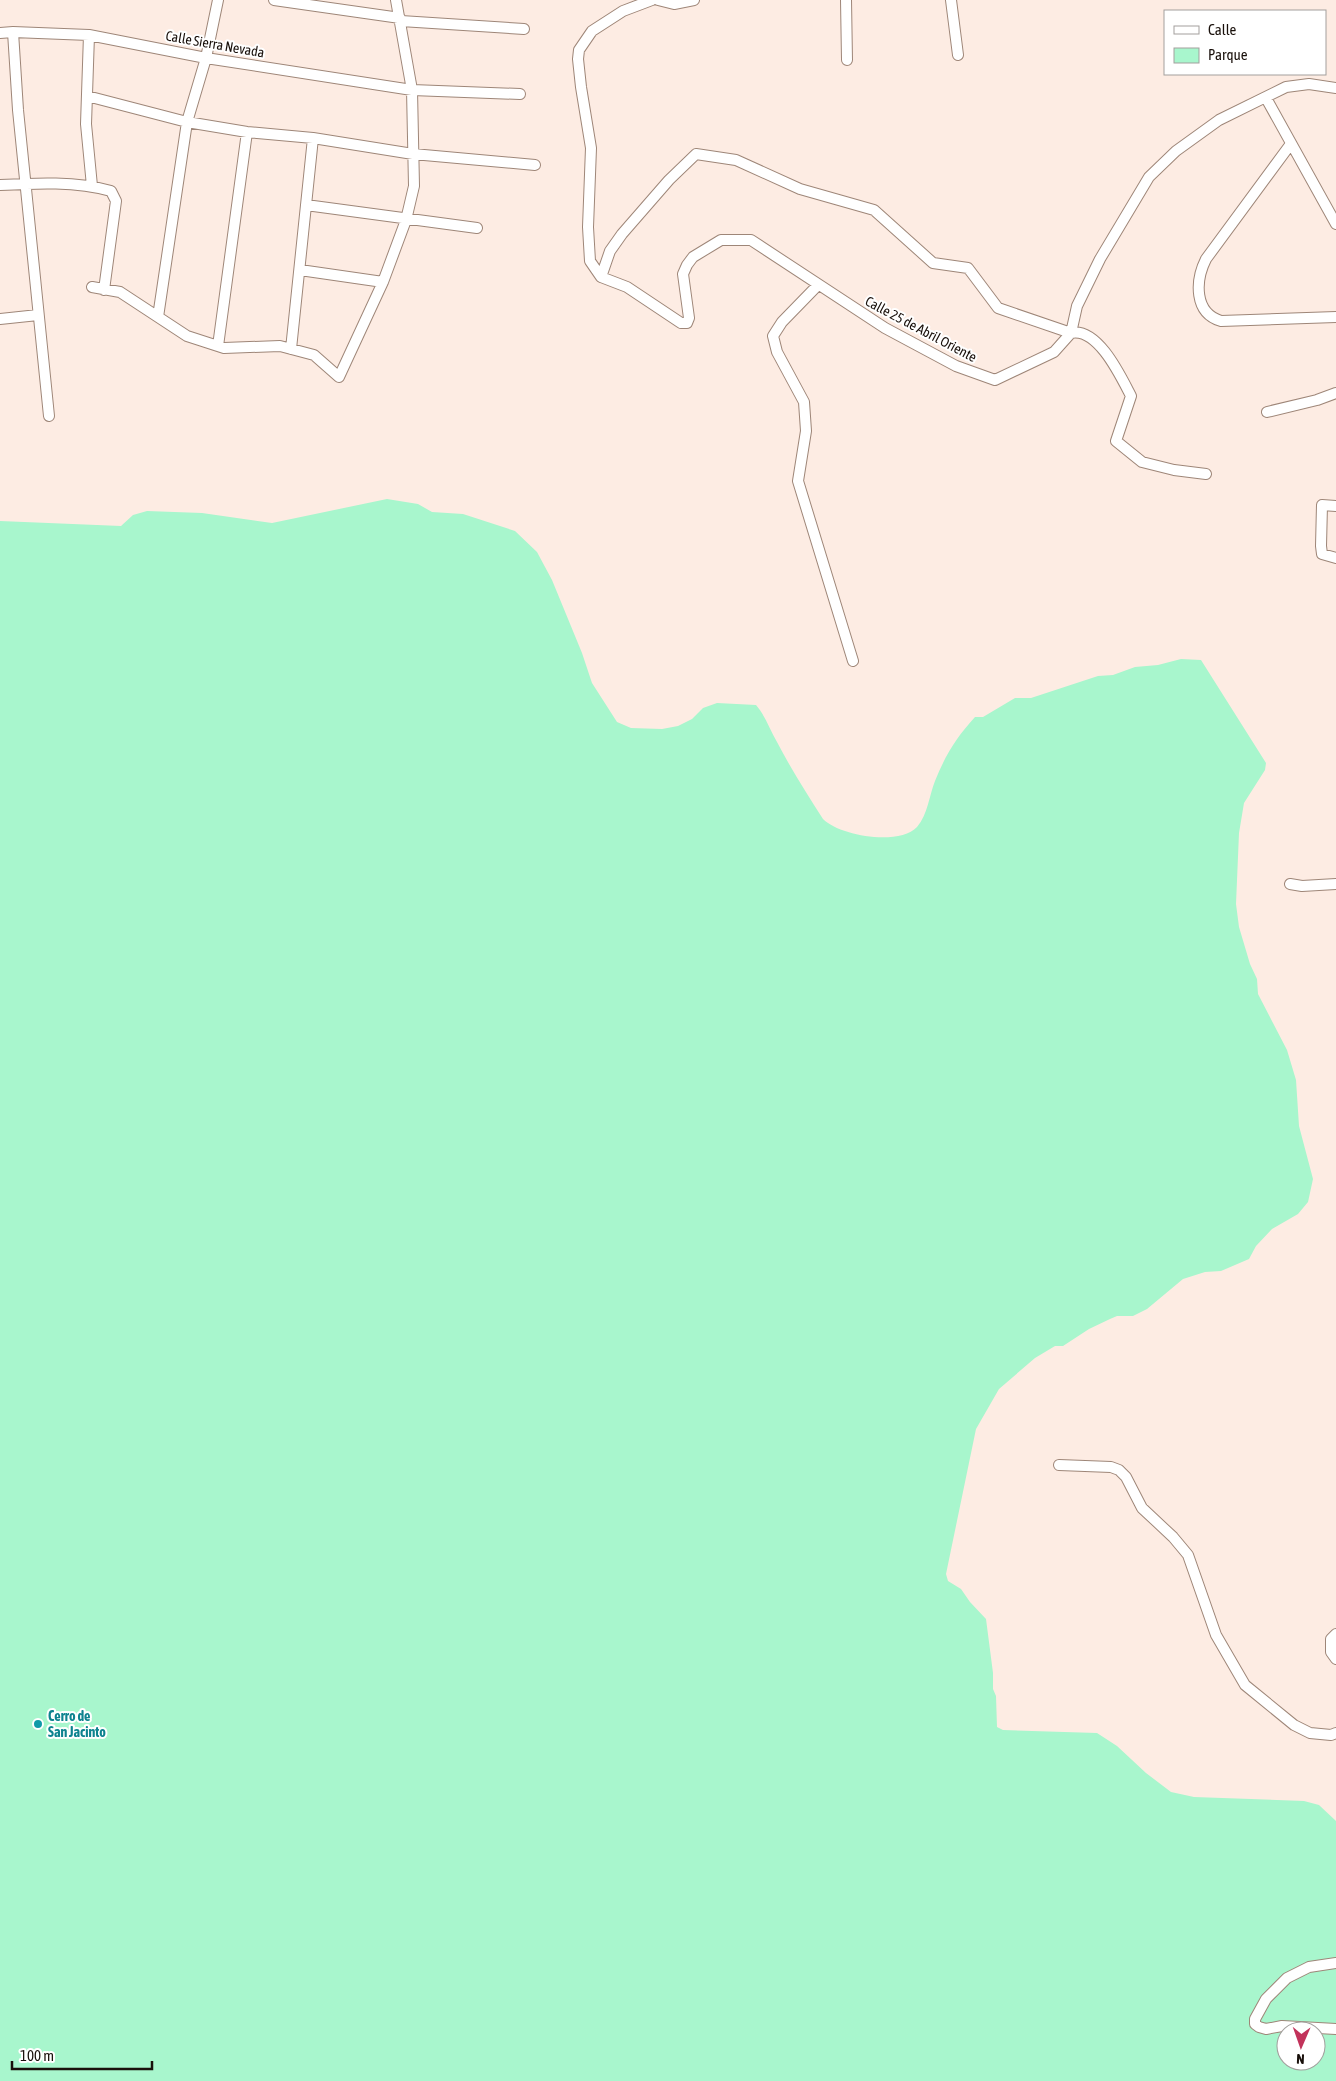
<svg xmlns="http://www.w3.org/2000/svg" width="1336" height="2081" viewBox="0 0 1336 2081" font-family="'Asap Condensed',sans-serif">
	<rect width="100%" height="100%" fill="#fdece3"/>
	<path fill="#a8f6cd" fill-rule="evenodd" d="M387 499 418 504 432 512 463 514 515 531 537 552 552 580 582 653 592 683 617 722 631 728 662 729 678 726 692 719 703 708 717 703 756 705C765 715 770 730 777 742 791 769 807 794 823 819 840 836 899 846 917 827 928 814 929 796 935 781 946 754 956 738 975 717H983L1015 698H1031L1098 676 1113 675 1135 667 1158 665 1181 659 1201 660 1266 763 1265 770 1244 803 1239 833 1236 904 1239 927 1250 964 1257 979 1258 994 1287 1050 1296 1080 1299 1126 1313 1179 1308 1202 1298 1214 1272 1229 1256 1246 1249 1259 1221 1271 1205 1272 1183 1279 1147 1309 1133 1316H1117L1110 1319 1089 1329 1063 1346H1055L1035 1358 999 1389 976 1429 946 1574 948 1581 961 1589 970 1602 986 1619 993 1673V1689L996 1696 997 1727 1003 1730 1097 1733 1117 1746 1146 1773 1171 1792 1194 1797 1304 1801 1319 1805 1336 1821V2081H0V521L121 526 133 515 147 511 202 513 272 523ZM1286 2031H1316V2061H1286Z"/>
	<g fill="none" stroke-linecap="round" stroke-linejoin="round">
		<g stroke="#9e8678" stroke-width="12">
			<path id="street" d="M274 0 400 18
				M652 0 623 11 592 31 579 50 578 59 581 87 591 148 588 227 590 261 601 277 627 287 681 323H687L689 318 683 274 687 265 693 257 721 240H751L885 328 956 366 995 380 1054 352 1071 333 1077 306 1100 259 1149 177 1176 151 1219 120 1286 87 1309 84 1336 88
				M658 0 674 4 694 0
				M846 0 847 60
				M951 0 958 55
				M401 21 524 29
				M13 32 18 110 49 416
				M0 33 13 32 89 35 206 58 412 90 520 94
				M89 35 86 124 92 186
				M87 96 187 122 247 132 313 138 413 154 535 165
				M1266 98 1336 224
				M1290 145 1206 259C1195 281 1194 313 1221 321L1336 317
				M0 185C36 183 76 181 111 191L116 201 104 290
				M306 205 477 228
				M300 270 383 282
				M601 277 610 251 622 234 669 180 696 154 736 160 800 189 874 210 933 263 968 268 998 308 1071 333C1098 327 1121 377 1131 396L1116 441 1142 462 1174 470 1206 474
				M818 285 782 322 773 336 777 352 804 402 806 431 798 481 853 661
				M92 287 120 292 187 336 224 348 280 346 314 355 339 377 383 282 406 220 414 186 412 90 396 0
				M158 317 187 122 206 58 218 0
				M0 319 38 315
				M218 346 247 132
				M291 349 313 138
				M1267 412 1317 400 1336 393
				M1336 506 1322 505 1321 546 1322 554 1336 558
				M1290 884 1302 886 1336 884
				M1059 1465 1111 1467 1119 1470 1126 1477 1142 1508 1173 1537 1188 1555 1216 1635 1245 1685 1294 1725 1310 1733 1331 1735 1336 1733
				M1336 1634 1331 1639V1652L1336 1659
				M1336 1963 1309 1967 1287 1978 1266 1999 1255 2019V2024L1259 2027 1266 2029 1282 2026 1336 2029"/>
		</g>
		<use href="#street" stroke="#fff" stroke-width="10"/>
	</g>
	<circle fill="#0f9aa8" stroke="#fff" stroke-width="2" cx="38" cy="1724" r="5"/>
	<g text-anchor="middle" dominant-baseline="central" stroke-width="4" stroke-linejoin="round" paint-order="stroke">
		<g font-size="14" fill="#19100b" stroke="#fff">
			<text transform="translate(215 44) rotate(10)">Calle Sierra Nevada</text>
			<text transform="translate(921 329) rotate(28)">Calle 25 de Abril Oriente</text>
		</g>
		<g font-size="14" font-weight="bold" fill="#0d838f" stroke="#fff" text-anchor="start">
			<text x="48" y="1716">Cerro de<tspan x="48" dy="16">San Jacinto</tspan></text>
		</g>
	</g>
	<rect x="1164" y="10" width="162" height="65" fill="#ffffff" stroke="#a39f9d"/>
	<rect x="1174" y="26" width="25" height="8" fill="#ffffff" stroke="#a39f9d"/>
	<text x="1208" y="35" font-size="15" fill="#19100b">Calle</text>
	<rect x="1174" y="48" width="25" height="15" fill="#a8f6cd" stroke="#a39f9d"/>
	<text x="1208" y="60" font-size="15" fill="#19100b">Parque</text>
	<g transform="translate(1301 2046) rotate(182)"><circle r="24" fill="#ffffff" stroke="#a39f9d"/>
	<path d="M0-4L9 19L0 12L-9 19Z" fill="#c2335b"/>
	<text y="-8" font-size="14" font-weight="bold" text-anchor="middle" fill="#19100b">N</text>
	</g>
	<path d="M12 2061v8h140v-8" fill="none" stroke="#19100b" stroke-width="2.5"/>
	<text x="20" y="2061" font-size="15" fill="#19100b" stroke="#ffffff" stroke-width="4" paint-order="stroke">100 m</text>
</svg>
